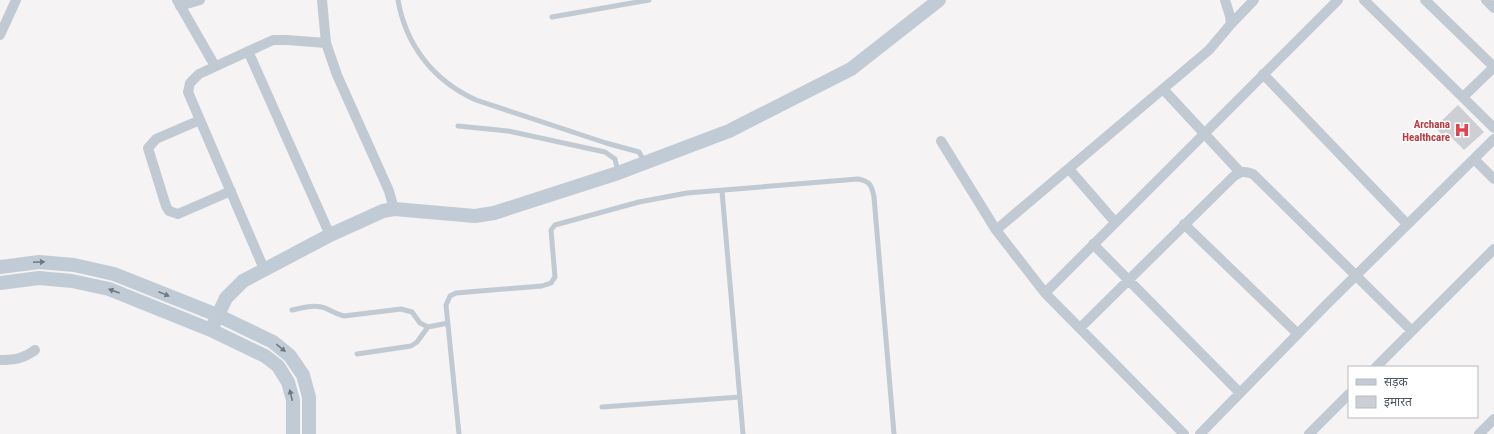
<svg xmlns="http://www.w3.org/2000/svg" width="1494" height="434" viewBox="0 0 1494 434" font-family="'Roboto Condensed','Noto Sans Devanagari',sans-serif">
	<rect width="100%" height="100%" fill="#f5f3f3"/>
	<path fill="#cdcfd5" d="M1458 105 1484 132 1464 150 1446 132 1442 135 1435 127Z"/>
	<g fill="none" stroke-linecap="round" stroke-linejoin="round">
		<path stroke="#c1cad2" stroke-width="5" d="M398 0C406 46 434 81 476 100L606 143 639 152 644 161
			M552 17 649 0
			M458 126 508 131 605 152 615 159 618 172
			M722 191 743 434
			M292 310C302 308 315 304 325 308 332 311 336 314 344 316L401 309 412 312 420 323 428 327 448 323
			M357 354 411 346 417 342 428 327
			M602 407 740 397
			M459 434 446 305 450 296 456 293 542 286 551 283 555 277 551 230 555 225 639 202 687 193 858 179C870 181 872 186 874 197L894 434"/>
		<path stroke="#c1cad2" stroke-width="10" d="M177 0 215 66
			M322 0 326 43 337 75 389 191 394 209
			M1364 0 1494 128
			M1425 0 1494 67
			M1486 0 1494 8
			M180 6 200 0
			M1231 24 1254 0
			M0 35 16 0
			M248 51 330 235
			M1263 74 1407 224
			M1163 89 1240 172
			M1463 97 1494 67
			M200 120 156 139 148 148 166 206 169 211 178 214 231 191
			M941 141 996 230 1045 293
			M1474 159 1494 179
			M1069 169 1115 222
			M1184 224 1298 334
			M996 230 1209 50 1231 24 1230 16 1225 0
			M1093 244 1240 393
			M264 269 188 92 190 83 199 74 273 40H287L326 43
			M1080 328 1233 177C1241 171 1244 171 1253 174L1412 331
			M0 360C14 360 23 359 35 350
			M1376 367 1494 249
			M1184 434 1045 293 1338 0
			M1200 434 1325 306 1494 139
			M1309 434 1349 394
			M1479 434 1494 419"/>
		<path stroke="#c1cbd6" stroke-width="14" d="M0 267 39 262 74 265 114 274 217 315 273 342 290 356 303 375 309 397V434
			M0 283 39 278 72 281 109 289 211 330 265 356 278 366 288 382 293 400V434
			M211 330 226 298 243 281 330 235 383 211 394 209 475 216 494 213 618 173 729 131 851 69 939 0"/>
	</g>
	<defs><path id="oneway-solid" d="M-6-.8H1V-3.2L6.5 0L1 3.2V.8H-6Z"/></defs>
	<g fill="#6e7984">
		<use href="#oneway-solid" transform="translate(39 262) rotate(-2)"/>
		<use href="#oneway-solid" transform="translate(114 291) rotate(-160)"/>
		<use href="#oneway-solid" transform="translate(164 294) rotate(22)"/>
		<use href="#oneway-solid" transform="translate(281 348) rotate(39)"/>
		<use href="#oneway-solid" transform="translate(291 395) rotate(-103)"/>
	</g>
	<defs>
		<g id="hospital-bare" transform="scale(1.2)"><path d="M-5-5h3v3.5h4V-5h3V5h-3V1.5h-4V5h-3Z" fill="#e0444e" stroke="#fff" stroke-width="2.5" paint-order="stroke"/></g>
	</defs>
	<g fill-rule="evenodd">
		<use href="#hospital-bare" x="1462" y="130"/>
	</g>
	<g text-anchor="middle" dominant-baseline="central" stroke-width="3" stroke-linejoin="round" paint-order="stroke">
		<g font-size="11" font-weight="bold" fill="#be3a42" stroke="#fff" text-anchor="end">
			<text x="1450" y="124">Archana<tspan x="1450" dy="13">Healthcare</tspan></text>
		</g>
	</g>
	<rect x="1348" y="366" width="130" height="52" fill="#ffffff" stroke="#b7bbc0"/>
	<rect x="1356" y="379" width="20" height="6" fill="#c1cbd6" stroke="#b7bbc0"/>
	<text x="1384" y="386" font-size="12" fill="#4a5661">सड़क</text>
	<rect x="1356" y="396" width="20" height="12" fill="#cdcfd5" stroke="#b7bbc0"/>
	<text x="1384" y="406" font-size="12" fill="#4a5661">इमारत</text>
</svg>
